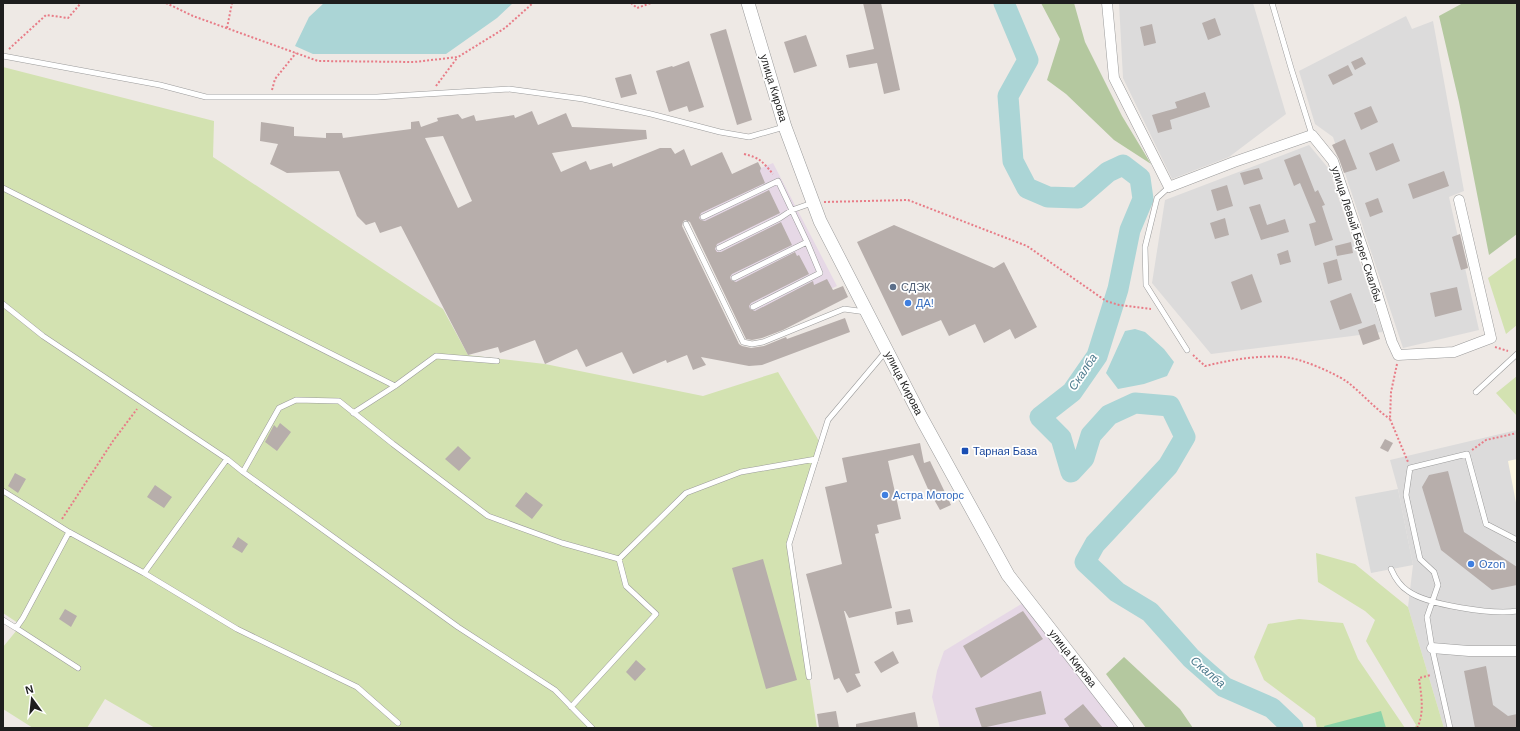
<svg xmlns="http://www.w3.org/2000/svg" width="1520" height="731" viewBox="0 0 1520 731" font-family="Arial,sans-serif">
	<rect width="100%" height="100%" fill="#eee9e5"/>
	<path fill="#dcdbdb" d="M1119 3H1253L1286 114 1229 157 1172 179 1123 78Z
		M1406 16 1412 29 1433 21 1464 191 1449 197 1479 330 1403 348 1333 137 1315 124 1299 71Z
		M1309 145 1329 169 1383 332 1211 354 1152 283 1165 200Z
		M1517 430V728H1444L1408 607 1413 565 1398 489 1390 460Z"/>
	<path fill="#e6d8e6" d="M773 163 837 286 744 331 683 204 705 192Z
		M1023 603 1122 728H940L932 697 937 671 944 651Z"/>
	<path fill="#fbf5e1" d="M1517 459V508L1508 461Z"/>
	<path fill="#d3e2b1" d="M3 67 214 121 213 157 443 309 468 355 545 364 703 396 778 372 819 441 789 544 817 728H155L105 699 87 728H33L3 709V647L21 625 3 613Z
		M1517 257V325L1506 334 1488 278Z
		M1517 376V416L1496 393Z
		M1316 553 1355 564 1408 607 1444 728H1414L1416 725 1366 641 1375 620 1365 611 1318 582Z
		M1299 619 1343 623 1358 659 1405 728H1317L1315 718 1264 680 1254 657 1268 624Z"/>
	<path fill="#b4c89f" d="M1041 3H1074L1085 42 1122 116 1151 164 1114 140 1066 94 1047 80 1060 39Z
		M1463 3H1517V234L1489 255 1459 102 1439 16Z
		M1124 657 1180 709 1193 728H1146L1106 674Z"/>
	<path fill="#8dd3a9" d="M1381 711 1386 728H1325L1324 726Z"/>
	<path fill="#dadada" d="M1398 489 1413 565 1371 573 1355 497Z"/>
	<path fill="#abd5d6" d="M324 3H513L497 18 446 54H313L295 46 309 17Z
		M1135 329 1145 332 1164 349 1174 362 1167 376 1144 384 1118 389 1106 373 1125 331Z"/>
	<g fill="none" stroke-linecap="round" stroke-linejoin="round">
		<path stroke="#abd5d6" stroke-width="21" d="M1004 3 1028 60 1008 96 1013 161 1027 188 1048 197 1078 198 1108 172 1123 165 1140 178 1143 199 1130 230 1118 289 1097 356 1072 392 1040 417 1061 438 1071 472 1084 458 1091 435 1109 415 1135 403 1170 406 1185 437 1168 466 1095 544 1085 562 1117 592 1150 612 1191 658 1224 687 1272 708 1293 728"/>
	</g>
	<path fill="#b7aeab" fill-rule="evenodd" d="M863 3H881L900 90 884 94 877 63 849 68 846 55 874 49Z
		M1215 18 1221 35 1208 40 1202 23Z
		M1152 24 1156 43 1144 46 1140 27Z
		M726 29 752 120 737 125 710 34Z
		M806 35 817 66 794 73 784 42Z
		M1362 57 1366 64 1355 70 1351 62Z
		M689 61 704 107 689 112 687 106 669 112 656 71 672 66 673 67Z
		M1348 65 1353 75 1333 85 1328 75Z
		M631 74 637 94 621 98 615 78Z
		M1205 92 1210 107 1170 120 1172 129 1158 133 1152 115 1177 108 1175 102Z
		M1371 106 1378 122 1361 130 1354 113Z
		M532 111 538 125 566 113 572 127 646 130 647 139 552 153 561 172 586 161 590 170 612 163 613 167 660 148H671L675 154 684 149 691 166 722 152 732 174 758 162 761 168 760 171 765 183 701 213 699 218 701 220 705 221 769 190 780 213 717 244 715 249 717 252H721L781 222 792 245 732 274 730 277 731 280 736 282 795 252 797 256 799 255 809 274 751 303 749 306 750 309 755 311 813 281 814 285 827 279 833 290 843 286 848 297 783 330 762 338 752 340 746 339 690 222 685 220 683 222 682 226 739 344 742 346 751 348 764 346 786 337 787 339 845 318 850 332 762 365 749 366 701 357 706 365 693 370 687 355 667 363 666 360 633 374 622 352 586 367 577 349 545 364 535 340 500 353 498 347 468 355 401 226 380 233 375 222 366 225 357 216 339 171 287 173 270 164 278 144 260 141 261 122 294 127V136L326 138V133H342L343 138 411 129V122L419 121 421 127 438 121 437 118 458 114 462 119 474 115 476 121 514 115 515 118ZM443 136 472 201 458 208 425 138Z
		M1345 139 1357 169 1344 173 1339 159 1332 145Z
		M1393 143 1400 161 1376 171 1369 153Z
		M1300 154 1315 192 1318 190 1325 205 1322 206 1333 240 1315 246 1309 224 1316 222 1300 183 1294 186 1284 160Z
		M1259 168 1263 179 1244 185 1240 173Z
		M1444 171 1449 186 1413 199 1408 184Z
		M1227 185 1233 206 1217 211 1211 190Z
		M1378 198 1383 212 1370 217 1365 203Z
		M1260 204 1267 225 1285 219 1289 232 1261 240 1249 207Z
		M1225 218 1229 235 1215 239 1210 223Z
		M894 225 994 268 1004 262 1037 327 1015 339 1010 329 984 343 975 324 949 336 941 320 902 336 857 242Z
		M1460 234 1468 268 1461 270 1452 237Z
		M1351 242 1353 253 1337 256 1335 246Z
		M1288 250 1291 262 1280 265 1277 254Z
		M1337 259 1342 280 1328 284 1323 263Z
		M1252 274 1262 302 1241 310 1231 282Z
		M1457 287 1462 310 1435 317 1430 293Z
		M1351 293 1362 323 1340 330 1330 301Z
		M1375 324 1380 339 1363 345 1358 330Z
		M280 423 291 432 277 451 265 442 274 425 277 428Z
		M1385 439 1393 443 1388 452 1380 448Z
		M920 443 924 463 930 461 951 505 940 510 928 489 913 455 888 461 901 519 877 525 879 533 875 534 892 608 849 618 845 611H844L860 673 855 674 861 686 847 693 839 678 834 680 806 574 842 564 825 487 847 482 842 458Z
		M458 446 471 458 459 471 445 459Z
		M1448 471 1464 532 1517 567V585L1492 590 1441 550 1422 487 1429 475Z
		M15 473 26 479 18 493 8 486Z
		M155 485 172 497 164 508 147 497Z
		M526 492 543 505 532 519 515 506Z
		M238 537 248 544 242 553 232 547Z
		M763 559 797 680 766 689 732 568Z
		M65 609 77 616 71 627 59 619Z
		M910 609 913 622 897 625 895 612Z
		M1023 611 1043 639 981 678 963 646Z
		M893 651 899 663 881 673 874 662Z
		M636 660 646 669 635 681 626 672Z
		M1486 666 1493 705 1508 716 1517 714V728H1475L1464 671Z
		M1041 691 1046 714 982 728 975 708Z
		M1083 704 1103 728H1070L1064 719Z
		M836 711 839 728H819L817 714Z
		M915 712 918 728H856V724Z"/>
	<g fill="none" stroke-linecap="round" stroke-linejoin="round">
		<g stroke="#9b9b9b" stroke-width="6">
			<path id="service" d="M1272 3 1291 68 1312 135
				M3 56 160 85 206 97H377L509 89 583 99 651 114 720 132 749 137 784 127
				M1169 187 1157 198 1145 247 1146 285 1187 350
				M3 188 395 386
				M703 217 778 181 807 242 734 278
				M686 224 743 342 752 344 763 342 844 309 866 312
				M719 248 780 218 792 210 812 203
				M3 304 43 336 227 459 243 472 458 627 555 690 592 728
				M753 307 820 273 807 242
				M1476 392 1517 354
				M353 413 395 386 436 356 497 361
				M243 472 279 408 296 400 339 401 393 444 488 516 562 543 619 559
				M3 491 69 532 144 573 237 629 357 687 398 723
				M69 532 23 618 16 628 78 668
				M1391 569C1395 578 1400 586 1408 591 1427 605 1494 615 1517 611
				M144 573 227 459
				M3 620 16 628
				M809 677 789 544 828 420 887 350
				M571 707 656 614 626 586 619 559 686 493 741 472 816 459
				M1450 728 1432 648 1427 617 1438 585 1434 572 1420 559 1406 495 1410 468 1467 454 1486 524 1517 540"/>
		</g>
		<g stroke="#9b9b9b" stroke-width="11">
			<path id="minor" d="M1107 3 1114 78 1169 187 1234 162 1312 135 1333 161 1366 258 1392 342 1398 355 1454 352 1491 338 1459 200
				M1432 648 1469 651H1517"/>
		</g>
		<g stroke="#9b9b9b" stroke-width="14">
			<path id="tertiary" d="M748 3 785 127 820 221 922 419 1008 575 1127 728"/>
		</g>
		<path stroke="#e87c87" stroke-width="2" stroke-dasharray="2 2" stroke-linecap="butt" d="M166 3 193 16 318 61 414 62 458 57 505 28 533 3
			M631 3 637 8 651 3
			M227 28 232 3
			M9 49 46 15 68 18 81 3
			M436 86 457 58
			M272 90 275 79 296 53
			M744 154C760 158 762 161 773 174
			M824 202 908 200 1027 246 1106 301 1119 305 1151 309
			M1495 347 1508 351
			M1193 355 1205 366C1230 360 1258 355 1284 357 1300 358 1332 372 1346 381 1361 392 1374 408 1390 419
			M1397 364 1391 392 1390 419 1408 462
			M1472 450 1486 440 1517 433
			M62 519 113 441 137 409
			M1417 728C1425 713 1421 694 1419 678L1431 675"/>
		<use href="#service" stroke="#fff" stroke-width="5"/>
		<use href="#minor" stroke="#fff" stroke-width="10"/>
		<use href="#tertiary" stroke="#fff" stroke-width="13"/>
	</g>
	<circle fill="#5c6f8a" stroke="#fff" stroke-width="1.5" cx="893" cy="287" r="4"/>
	<g fill="#3f7fe0" stroke="#fff" stroke-width="1.5">
		<circle cx="908" cy="303" r="4"/>
		<circle cx="885" cy="495" r="4"/>
		<circle cx="1471" cy="564" r="4"/>
	</g>
	<rect fill="#1a4fb4" stroke="#fff" stroke-width="1.5" x="961" y="447" width="8" height="8" rx="2"/>
	<g text-anchor="middle" dominant-baseline="central" stroke-width="3.5" stroke-linejoin="round" paint-order="stroke">
		<g font-size="11" fill="#1e1e1e" stroke="#fff">
			<text transform="translate(774 88) rotate(73)">улица Кирова</text>
			<text transform="translate(1357 234) rotate(72)">улица Левый Берег Скалбы</text>
			<text transform="translate(904 383) rotate(63)">улица Кирова</text>
			<text transform="translate(1073 658) rotate(52)">улица Кирова</text>
		</g>
		<g font-size="11" fill="#4e5e75" stroke="#fff" text-anchor="start">
			<text x="901" y="287">СДЭК</text>
		</g>
		<g font-size="11" fill="#366cbe" stroke="#fff" text-anchor="start">
			<text x="916" y="303">ДА!</text>
			<text x="893" y="495">Астра Моторс</text>
			<text x="1479" y="564">Ozon</text>
		</g>
		<g font-size="11" fill="#164399" stroke="#fff" text-anchor="start">
			<text x="973" y="451">Тарная База</text>
		</g>
		<g font-size="12" font-style="italic" fill="#4c7a8c" stroke="#fff">
			<text transform="translate(1083 372) rotate(-56)">Скалба</text>
			<text transform="translate(1208 672) rotate(40)">Скалба</text>
		</g>
	</g>
	<rect width="1520" height="731" fill="none" stroke="#1e1e1e" stroke-width="8"/>
	<g transform="translate(32 699) rotate(345)" stroke="#ffffff" stroke-width="3" paint-order="stroke">
	<path d="M0-3L7 15L0 10L-7 15Z" fill="#1e1e1e"/>
	<text y="-6" font-size="11" font-weight="bold" text-anchor="middle" fill="#1e1e1e">N</text>
	</g>
</svg>
